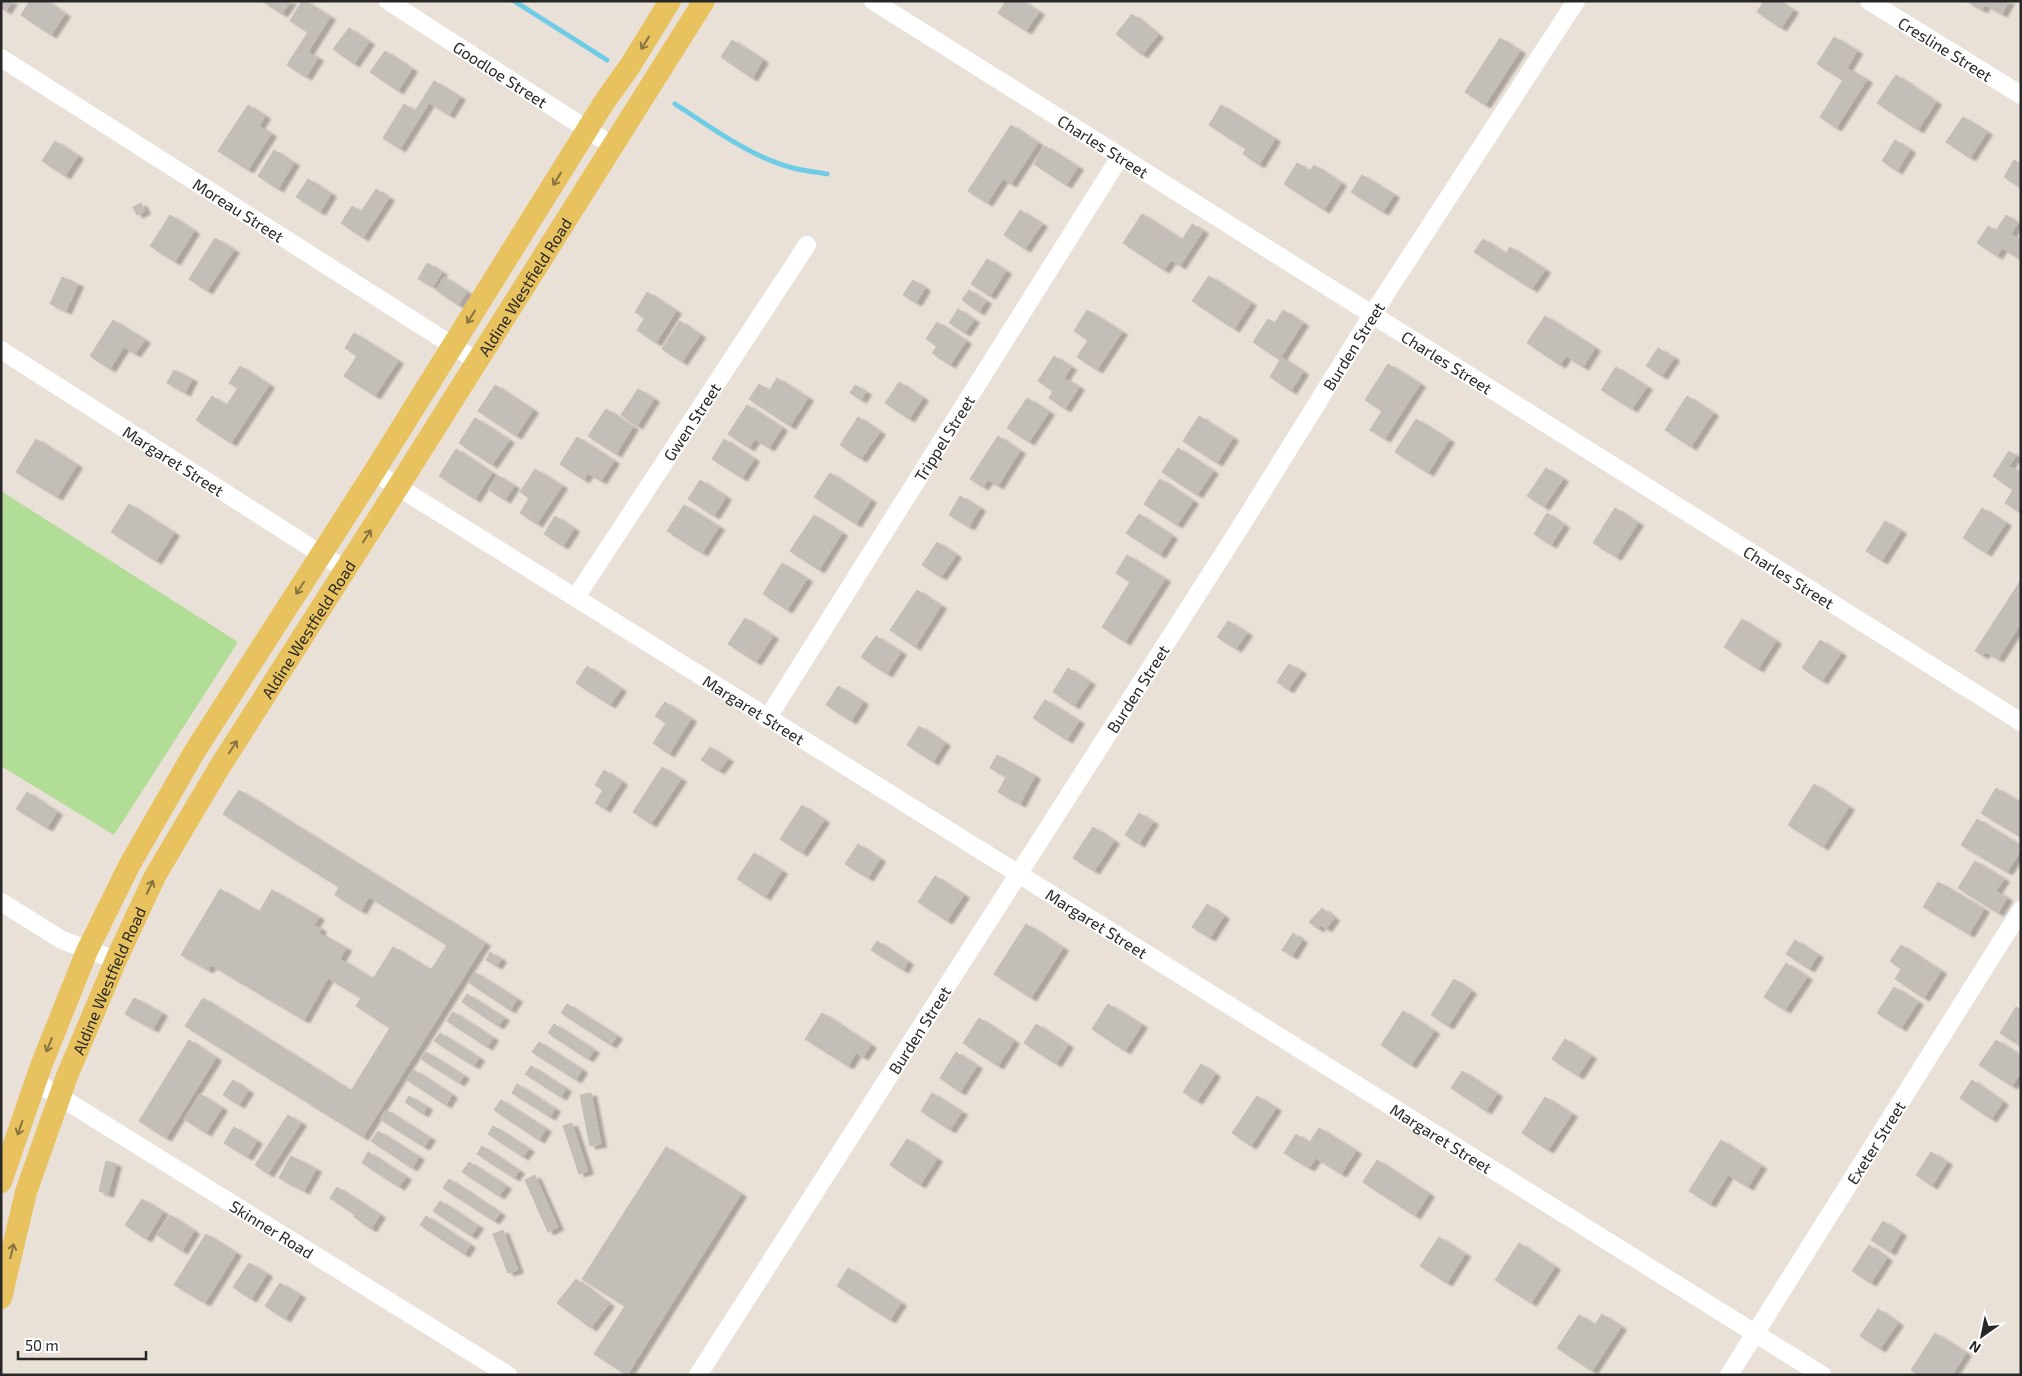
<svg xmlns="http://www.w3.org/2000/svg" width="2022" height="1376" viewBox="0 0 2022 1376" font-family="'Exo 2',sans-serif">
	<defs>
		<filter id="shadow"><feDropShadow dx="5.5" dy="3" stdDeviation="1" flood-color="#0004"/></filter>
	</defs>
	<rect width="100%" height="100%" fill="#e9e1d8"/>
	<path fill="#b2dd97" d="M1 491 238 642 114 835 1 766Z"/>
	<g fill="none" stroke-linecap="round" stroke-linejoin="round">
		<path stroke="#6fcce7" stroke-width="5" d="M514 1 607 60
			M675 104C711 127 750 157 793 168 804 171 816 172 827 174"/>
	</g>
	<path fill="#c4beb8" stroke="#c4bdb3" filter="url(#shadow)" d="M1 1H12L6 11 1 8Z
		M30 1H46L65 14 51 35 21 15Z
		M262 1H291L282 14Z
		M302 1H305L330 17 308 52 318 58 306 77 287 65 308 32 290 21Z
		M1006 1H1022L1039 12 1026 31 998 13Z
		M1764 1H1779L1793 10 1781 28 1757 12Z
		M1966 1H2009L2002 14 1985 5 1982 10Z
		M1132 14 1158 35 1142 55 1116 34Z
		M349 28 369 42 354 64 333 49Z
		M1834 37 1857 51 1847 68 1867 80 1836 128 1820 117 1843 80 1817 64Z
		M1500 38 1520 51 1485 105 1465 92Z
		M732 40 763 60 752 78 721 57Z
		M385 51 412 69 398 91 370 72Z
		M1896 75 1936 102 1918 130 1877 103Z
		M434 81 460 97 449 115 429 103 400 149 383 138 404 104 415 111Z
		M248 105 265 116 259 126 271 134 248 170 218 151Z
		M1221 105 1275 139 1259 165 1243 154 1246 149 1209 125Z
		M1963 117 1987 132 1970 158 1946 142Z
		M1011 125 1038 143 1011 184 1003 179 987 203 968 191Z
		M1895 140 1910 150 1897 171 1882 161Z
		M55 141 78 156 65 176 42 161Z
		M1045 146 1078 167 1066 185 1034 164Z
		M274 150 294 163 278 189 258 176Z
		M2014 160 2021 164V188L2004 177Z
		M1297 163 1310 171 1314 165 1341 183 1324 210 1284 184Z
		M1362 175 1394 195 1383 212 1351 192Z
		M308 179 331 194 320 212 296 197Z
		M376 189 389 198 363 238 341 223 352 206 361 212Z
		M141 203 145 211 137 215 133 207Z
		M1020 210 1042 224 1025 249 1004 235Z
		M1142 214 1182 240 1192 224 1203 231 1180 266 1171 260 1164 270 1123 243Z
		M170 215 194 231 175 262 150 246Z
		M2006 215 2018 223 2011 234 2021 241V260L2002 248 1997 256 1977 243 1988 226 1996 231Z
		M215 238 234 250 207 291 189 279Z
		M1483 239 1506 254 1510 247 1545 270 1532 289 1474 252Z
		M987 259 1006 271 990 296 971 284Z
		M427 263 442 272 433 287 418 279Z
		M1209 276 1251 303 1234 329 1192 301Z
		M62 277 78 284 66 311 50 304Z
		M444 277 467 292 458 305 436 290Z
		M913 280 925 288 916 303 903 295Z
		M969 290 986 301 979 312 962 300Z
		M647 292 676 311 656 343 637 330 645 318 635 312Z
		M958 309 974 320 965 333 949 323Z
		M1087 310 1122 332 1097 370 1077 357 1088 340 1074 331Z
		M1283 310 1303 323 1281 357 1303 372 1291 391 1270 377 1280 360 1253 342 1268 319 1275 323Z
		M1545 316 1595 348 1583 367 1566 356 1560 365 1527 343Z
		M113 320 145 340 135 354 124 347 110 369 90 356Z
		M680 321 700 335 682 362 662 349Z
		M937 322 966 341 950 365 932 353 937 346 926 339Z
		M354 333 398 361 375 396 344 376 357 356 345 348Z
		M1658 348 1674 358 1662 376 1646 366Z
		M1054 356 1071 367 1064 378 1079 387 1065 409 1049 398 1053 391 1038 381Z
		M1388 364 1420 384 1385 439 1370 430 1382 411 1365 400Z
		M240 366 269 385 231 443 196 420 212 396 226 406 238 388 229 383Z
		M1616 367 1647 387 1632 409 1601 390Z
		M174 370 192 379 185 393 167 383Z
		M777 378 808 398 790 426 749 399 759 384 769 391Z
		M899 382 923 398 909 419 885 403Z
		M495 385 533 410 516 436 478 411Z
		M855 385 866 392 861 400 850 393Z
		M638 389 654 399 637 426 621 415Z
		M1687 396 1713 413 1691 447 1665 430Z
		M1027 398 1049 412 1029 442 1007 428Z
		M747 405 782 428 769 448 755 439 749 448 728 434Z
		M606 409 633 427 616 454 588 436Z
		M1199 416 1233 438 1217 463 1183 441Z
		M858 417 880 432 861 459 840 445Z
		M475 418 509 440 492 465 459 443Z
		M1416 419 1449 440 1428 473 1395 452Z
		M998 436 1020 451 998 486 988 480 983 487 970 479Z
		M577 437 614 461 601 481 588 473 584 480 560 464Z
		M36 439 77 465 57 497 16 472Z
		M724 439 754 459 742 478 712 459Z
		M1178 448 1213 471 1197 495 1162 472Z
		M456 449 492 473 475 499 439 476Z
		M2009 451 2016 456 2009 466 2021 473V513L2005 503 2013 490 1993 476Z
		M1546 468 1563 479 1544 507 1527 496Z
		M535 469 562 486 537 524 520 513 529 498 520 492Z
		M830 473 871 500 856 524 814 497Z
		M497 475 514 486 505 500 488 489Z
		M1160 479 1193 501 1177 525 1144 504Z
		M700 480 726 497 714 516 688 499Z
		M960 496 980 508 969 527 949 515Z
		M129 504 174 533 156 561 111 532Z
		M684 505 719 527 702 553 667 531Z
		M1615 508 1638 523 1616 557 1593 543Z
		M1982 508 2006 523 1986 553 1963 538Z
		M1547 513 1564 525 1551 545 1534 534Z
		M1139 514 1172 536 1160 555 1126 533Z
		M814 515 842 533 819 570 790 551Z
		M555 516 574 529 563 546 544 534Z
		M1885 521 1901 531 1882 561 1866 551Z
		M937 542 956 555 941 577 922 565Z
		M1127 555 1165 579 1125 642 1102 627 1130 582 1116 573Z
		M782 563 807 579 787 610 763 594Z
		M2021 580V623L1998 659 1985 652 1983 656 1975 651Z
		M917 590 941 606 915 647 890 630Z
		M745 618 773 636 756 662 728 644Z
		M1742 619 1776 641 1758 669 1724 647Z
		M1228 621 1247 633 1236 649 1217 637Z
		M876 636 901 652 887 674 861 657Z
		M1820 640 1841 653 1822 681 1802 668Z
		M1289 664 1301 671 1288 690 1277 682Z
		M587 666 621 689 610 705 576 683Z
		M1068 668 1090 682 1074 706 1053 692Z
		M838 686 863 702 851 721 826 705Z
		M1045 700 1079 721 1067 740 1033 718Z
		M665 702 691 719 669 754 653 743 666 723 655 716Z
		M919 726 945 743 933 762 907 745Z
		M710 747 728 759 719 771 701 760Z
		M997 755 1035 776 1020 804 998 792 1006 777 990 768Z
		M662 767 681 779 651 824 633 812Z
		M604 770 622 782 605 809 595 803 603 790 595 785Z
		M1814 784 1849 807 1823 847 1788 825Z
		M1996 788 2021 803V837L1981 813Z
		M239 790 485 943 363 1137 185 1026 203 998 351 1091 390 1028 356 1006 361 998 328 978 304 1020 211 965 208 970 181 955 220 889 259 912 272 890 319 917 314 925 321 929 319 933 346 948 340 959 373 979 393 947 431 970 447 945 369 897 361 911 335 895 339 887 223 814Z
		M27 792 57 812 47 828 16 809Z
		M802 805 824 820 802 853 780 839Z
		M1139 813 1153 822 1139 844 1125 835Z
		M1977 819 2021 846V850L2007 872 1961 845Z
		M1093 827 1114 841 1094 871 1073 858Z
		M858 844 880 859 868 878 845 864Z
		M754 853 782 871 765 897 737 879Z
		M1975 861 2004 879 1996 891 2007 898 1998 913 1958 888Z
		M935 876 964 895 947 921 918 902Z
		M1938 882 1984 909 1969 934 1923 907Z
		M1207 904 1224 916 1210 938 1192 927Z
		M1322 908 1334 918 1326 929 1321 925 1318 929 1309 922Z
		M1026 924 1063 948 1031 998 994 974Z
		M1293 933 1302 940 1292 956 1282 950Z
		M1795 940 1818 955 1809 969 1786 954Z
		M877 941 908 962 903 970 871 950Z
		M1901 945 1941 971 1924 998 1895 979 1901 969 1890 961Z
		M490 952 501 959 497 966 486 960Z
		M1786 963 1807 977 1785 1010 1764 997Z
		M474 972 517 999 510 1010 468 982Z
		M1454 979 1471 991 1448 1026 1431 1015Z
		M1894 987 1918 1002 1901 1028 1877 1013Z
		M467 994 504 1018 498 1026 462 1002Z
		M134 998 162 1013 153 1029 125 1014Z
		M567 1004 617 1036 611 1045 561 1013Z
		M1108 1004 1142 1025 1125 1051 1092 1029Z
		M2016 1007 2021 1010V1046L2000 1033Z
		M1403 1011 1434 1031 1411 1065 1381 1045Z
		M453 1012 493 1038 487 1047 447 1021Z
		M822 1013 871 1045 863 1057 856 1053 848 1066 805 1039Z
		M979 1018 1014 1041 998 1066 963 1043Z
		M554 1024 594 1050 588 1059 548 1033Z
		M1036 1024 1068 1045 1056 1064 1024 1043Z
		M440 1033 479 1058 474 1066 434 1041Z
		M1565 1039 1591 1056 1578 1076 1552 1059Z
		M189 1040 216 1058 166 1138 139 1121Z
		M1996 1040 2021 1056V1072L2012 1086 1979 1065Z
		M539 1042 582 1070 576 1080 532 1052Z
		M426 1052 464 1076 459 1083 421 1059Z
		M956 1052 977 1066 960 1092 940 1078Z
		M1201 1064 1215 1074 1197 1101 1183 1092Z
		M531 1066 566 1089 561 1097 525 1074Z
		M414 1070 452 1095 446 1105 407 1080Z
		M1462 1071 1497 1094 1486 1111 1451 1088Z
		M233 1080 248 1091 239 1105 223 1095Z
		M1972 1080 2003 1102 1991 1119 1960 1098Z
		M517 1084 555 1109 550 1117 512 1093Z
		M591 1093 601 1144 590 1146 580 1095Z
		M932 1093 962 1112 950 1130 921 1111Z
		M200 1094 222 1108 206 1133 184 1119Z
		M409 1096 427 1107 423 1114 405 1102Z
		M1257 1096 1276 1108 1251 1146 1232 1133Z
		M1545 1097 1572 1114 1548 1150 1522 1133Z
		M501 1100 546 1129 539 1140 494 1110Z
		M386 1110 430 1138 424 1147 380 1119Z
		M288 1115 301 1123 268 1174 255 1165Z
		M572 1123 588 1171 579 1174 563 1126Z
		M493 1126 529 1149 523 1157 488 1134Z
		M234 1127 257 1141 247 1157 224 1143Z
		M1319 1128 1356 1151 1341 1174 1316 1158 1309 1168 1284 1153 1296 1134 1309 1143Z
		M378 1131 419 1157 412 1168 371 1141Z
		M907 1139 937 1159 920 1185 890 1165Z
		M1721 1140 1761 1166 1748 1187 1728 1175 1710 1204 1689 1191Z
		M482 1146 519 1171 514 1178 477 1154Z
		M666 1147 741 1194 627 1375 594 1354 625 1306 582 1279Z
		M368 1152 406 1177 399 1187 362 1163Z
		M1931 1152 1947 1162 1932 1186 1916 1175Z
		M291 1156 316 1169 304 1191 279 1178Z
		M1377 1160 1429 1194 1415 1216 1363 1182Z
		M106 1161 116 1164 108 1194 99 1191Z
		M469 1162 506 1186 499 1196 462 1172Z
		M535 1175 558 1227 548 1232 525 1180Z
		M449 1179 500 1213 494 1221 443 1188Z
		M337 1187 380 1215 371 1229 354 1217 355 1215 330 1198Z
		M142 1199 163 1212 146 1239 125 1225Z
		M440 1201 478 1226 471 1236 433 1211Z
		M170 1215 194 1231 182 1251 157 1235Z
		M426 1216 470 1245 464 1254 420 1225Z
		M1883 1221 1901 1233 1890 1252 1871 1240Z
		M503 1230 518 1270 508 1273 493 1234Z
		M206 1234 236 1253 205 1303 174 1285Z
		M1439 1237 1465 1254 1447 1283 1420 1266Z
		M1519 1243 1555 1267 1531 1303 1495 1280Z
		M1869 1245 1887 1258 1871 1283 1852 1271Z
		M249 1263 267 1274 251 1299 233 1287Z
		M848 1268 901 1303 890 1320 837 1286Z
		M576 1279 609 1304 591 1328 557 1303Z
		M280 1283 300 1295 285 1319 265 1306Z
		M1878 1309 1898 1323 1880 1349 1860 1336Z
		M1602 1314 1621 1327 1592 1371 1557 1348 1579 1315 1595 1325Z
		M1935 1333 1966 1353 1952 1375H1918L1911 1370Z"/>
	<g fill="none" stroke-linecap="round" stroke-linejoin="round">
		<g stroke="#fff" stroke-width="18">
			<path id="s1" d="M388 1 613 146"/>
			<path id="s2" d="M873 1 2021 722"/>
			<path id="s3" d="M1869 1 2021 95"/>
			<path id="s4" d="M1 58 477 361"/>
			<path id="s5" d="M1 350 346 570"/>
			<path id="s6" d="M374 472 1822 1375"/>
			<path id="s7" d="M576 597 807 245"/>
			<path id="s8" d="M767 719 1120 157"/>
			<path d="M1 902 62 940 116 960"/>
			<path id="s9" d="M36 1082 508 1375"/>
			<path id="s10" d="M698 1375 1236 534 1372 315 1576 1"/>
			<path id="s11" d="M1729 1375 2021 910"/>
		</g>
		<g stroke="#e8c25e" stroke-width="22">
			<path d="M1 1182 41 1066 87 951 130 864 195 751 374 472 605 101 630 66 670 1"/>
			<path id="s12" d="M1 1298 26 1192 67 1076 116 960 155 876 219 768 398 487 704 1"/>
		</g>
	</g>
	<defs><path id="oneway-shaft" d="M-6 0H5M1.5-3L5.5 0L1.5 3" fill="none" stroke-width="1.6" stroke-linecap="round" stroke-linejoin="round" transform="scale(1.25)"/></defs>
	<g stroke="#887442">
		<use href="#oneway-shaft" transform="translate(645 43) rotate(122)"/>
		<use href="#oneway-shaft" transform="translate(557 179) rotate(122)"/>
		<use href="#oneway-shaft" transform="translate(471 317) rotate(122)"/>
		<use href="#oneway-shaft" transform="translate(367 536) rotate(-58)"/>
		<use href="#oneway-shaft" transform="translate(300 588) rotate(123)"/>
		<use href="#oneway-shaft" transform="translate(233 747) rotate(-57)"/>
		<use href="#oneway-shaft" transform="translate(150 887) rotate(-65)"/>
		<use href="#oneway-shaft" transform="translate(49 1045) rotate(112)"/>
		<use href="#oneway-shaft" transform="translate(20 1128) rotate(109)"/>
		<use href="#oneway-shaft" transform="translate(12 1251) rotate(-77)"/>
	</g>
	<g text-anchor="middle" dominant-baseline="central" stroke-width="4" stroke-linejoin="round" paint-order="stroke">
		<g font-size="16" fill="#272727" stroke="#fff">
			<text stroke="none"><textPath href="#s3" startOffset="90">Cresline Street</textPath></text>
			<text stroke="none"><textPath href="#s1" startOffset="134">Goodloe Street</textPath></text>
			<text stroke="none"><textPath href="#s2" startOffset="272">Charles Street</textPath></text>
			<text stroke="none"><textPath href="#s4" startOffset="282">Moreau Street</textPath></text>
			<text stroke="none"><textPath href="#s12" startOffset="1146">Aldine Westfield Road</textPath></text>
			<text stroke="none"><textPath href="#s10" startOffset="1220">Burden Street</textPath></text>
			<text stroke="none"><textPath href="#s2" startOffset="678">Charles Street</textPath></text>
			<text stroke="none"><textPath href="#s7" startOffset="210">Gwen Street</textPath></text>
			<text stroke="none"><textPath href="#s8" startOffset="332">Trippel Street</textPath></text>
			<text stroke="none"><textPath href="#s5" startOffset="205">Margaret Street</textPath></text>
			<text stroke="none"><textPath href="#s2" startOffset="1082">Charles Street</textPath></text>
			<text stroke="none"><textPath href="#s12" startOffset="741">Aldine Westfield Road</textPath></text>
			<text stroke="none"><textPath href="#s10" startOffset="815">Burden Street</textPath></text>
			<text stroke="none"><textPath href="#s6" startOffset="448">Margaret Street</textPath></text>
			<text stroke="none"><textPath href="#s6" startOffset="852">Margaret Street</textPath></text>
			<text stroke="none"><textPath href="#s12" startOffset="336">Aldine Westfield Road</textPath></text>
			<text stroke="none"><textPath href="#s10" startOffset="410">Burden Street</textPath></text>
			<text stroke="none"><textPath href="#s6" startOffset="1258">Margaret Street</textPath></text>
			<text stroke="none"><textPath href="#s11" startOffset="275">Exeter Street</textPath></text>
			<text stroke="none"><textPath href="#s9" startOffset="278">Skinner Road</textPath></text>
		</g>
	</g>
	<rect width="2022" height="1376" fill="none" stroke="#272727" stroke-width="5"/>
	<g transform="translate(1982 1336) rotate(213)" stroke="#ffffff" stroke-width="4" paint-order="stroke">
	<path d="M0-4L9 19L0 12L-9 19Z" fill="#272727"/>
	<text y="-8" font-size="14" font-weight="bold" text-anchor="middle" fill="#272727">N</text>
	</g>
	<path d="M18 1351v8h128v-8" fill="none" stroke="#272727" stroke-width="2.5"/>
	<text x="25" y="1351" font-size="15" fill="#272727" stroke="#ffffff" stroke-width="4" paint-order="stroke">50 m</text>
</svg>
